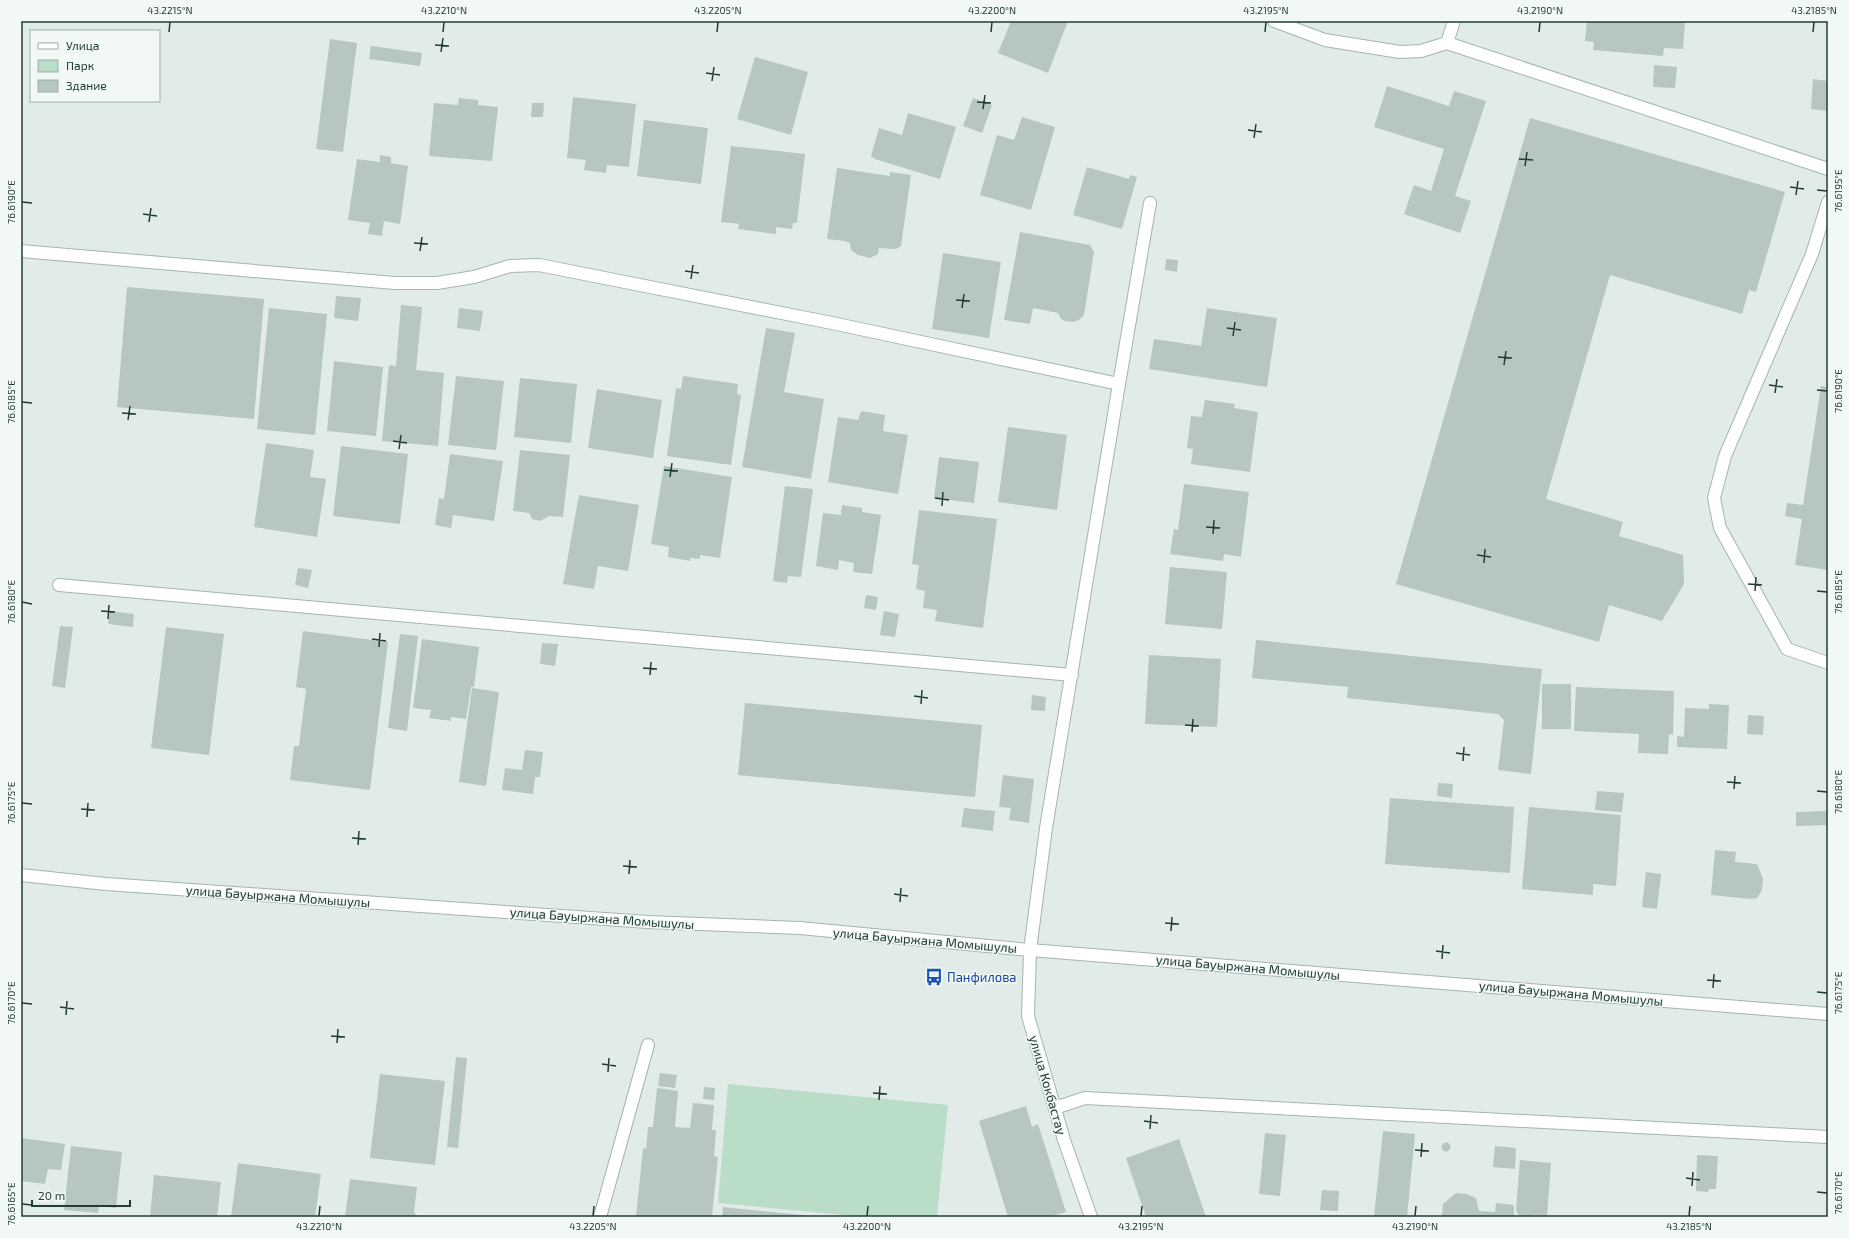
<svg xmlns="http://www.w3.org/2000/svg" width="1849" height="1238" viewBox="0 0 1849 1238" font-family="'Exo 2',sans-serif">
	<rect width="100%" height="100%" fill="#e1ece8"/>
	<path fill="#b9ddc6" d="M728 1084 948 1105 937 1217H866L718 1203Z"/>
	<path fill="#b6c6c1" d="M1011 21H1068L1048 73 998 53Z
		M1587 21H1685L1683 49 1664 48 1663 56 1593 50 1594 42 1585 41Z
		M330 39 357 43 343 152 316 149Z
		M371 46 422 53 420 66 369 59Z
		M755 57 808 72 791 135 737 119Z
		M1654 65 1677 67 1675 88 1653 87Z
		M1813 79 1828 81V111L1811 109Z
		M1387 86 1449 106 1454 91 1486 101 1455 196 1471 201 1460 233 1404 214 1414 185 1431 191 1444 149 1374 127Z
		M573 97 636 104 629 167 607 165 606 173 584 170 586 160 567 158Z
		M459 98 478 100V105L498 107 492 161 429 156 434 103 458 105Z
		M973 98 992 105 982 133 963 126Z
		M532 103H544L543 117H531Z
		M908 113 956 127 940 179 875 159 871 156 879 128 902 135Z
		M1022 117 1055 127 1031 210 980 195 997 135 1014 140Z
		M1530 118 1785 192 1756 292 1749 290 1742 314 1610 275 1546 499 1623 522 1619 536 1683 555 1684 584 1662 621 1609 605 1599 642 1396 584Z
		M644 120 708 128 701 184 637 176Z
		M731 146 805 154 797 223H793L792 229 776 227V234L738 229 739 224 721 222Z
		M380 155 391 157V163L408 166 400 224 384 221 382 236 368 234 370 223 348 220 357 159 380 162Z
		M1087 167 1129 179 1130 175 1137 177 1122 229 1073 215Z
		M837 168 890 176V172L911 175 901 246 896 249 879 248 878 254 870 258 858 255 851 250 850 243 845 241 827 239Z
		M1020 232 1090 245 1094 252 1084 315 1079 320 1073 322 1065 321 1061 319 1058 313 1033 308 1030 324 1004 320Z
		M943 253 1001 262 989 338 932 329Z
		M1166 259 1178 260 1177 272 1165 270Z
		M127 287 264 299 254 419 117 407Z
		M336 296 361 298 358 321 334 318Z
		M401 305 422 307 416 370 444 373 438 446 382 441 389 365 396 366Z
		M269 308 327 314 315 435 257 429Z
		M459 308 483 311 480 331 457 328Z
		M1207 308 1277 318 1267 387 1149 369 1154 339 1201 346Z
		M766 328 795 333 784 392 824 399 811 479 742 467Z
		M334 361 383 367 376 436 327 431Z
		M456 376 504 381 496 450 448 445Z
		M683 376 738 384 737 394 741 395 731 465 667 456 676 388 681 389Z
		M520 378 577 384 571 443 514 437Z
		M1821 386 1828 387V570L1795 565 1802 519 1785 516 1787 503 1803 505Z
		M597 389 662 400 653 458 588 448Z
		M1205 400 1235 404 1234 408 1258 412 1250 472 1191 464 1193 449 1187 448 1191 416 1202 417Z
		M861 411 885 415 883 431 908 435 898 494 828 482 838 417 858 420Z
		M1008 427 1067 435 1057 510 998 502Z
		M266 443 314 450 310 477 326 479 317 537 254 527Z
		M341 446 408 454 400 524 333 516Z
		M520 450 570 455 563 517 549 516 540 521 532 519 529 513 513 511Z
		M450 454 503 461 494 521 453 515 451 528 435 525 439 498 444 499Z
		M939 457 979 462 974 503 934 498Z
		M664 466 732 477 720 558 700 555V559L690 558V561L668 557 669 547 651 544Z
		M1184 484 1249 492 1241 557 1224 554 1223 561 1170 554 1174 529 1178 530Z
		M785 486 813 489 801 577 788 576 787 583 773 581Z
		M579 495 639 505 628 571 598 566 594 589 563 584Z
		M842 505 862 508V512L881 515 872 574 853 572 854 563 839 560 838 570 816 566 823 513 841 515Z
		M919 510 997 519 983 628 935 621 937 610 923 608 925 591 916 589 919 565 912 564Z
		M1170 567 1227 572 1222 629 1165 624Z
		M298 568 312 570 308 588 295 585Z
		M866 595 878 597 876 610 864 608Z
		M110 611 134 614 133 627 108 624Z
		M884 611 899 614 895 637 880 635Z
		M60 626 73 627 65 688 52 686Z
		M166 627 224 634 209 755 151 748Z
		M303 631 388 642 370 790 290 780 294 746H299L306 689 296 687Z
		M400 634 418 636 407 731 388 728Z
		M422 639 479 647 474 687H471L466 719 451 717V721L429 718 431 710 413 708Z
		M1256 640 1542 669 1531 774 1498 770 1504 720 1498 714 1347 698 1348 687 1252 678Z
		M542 643 558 644 555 666 540 664Z
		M1149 655 1221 659 1217 727 1145 724Z
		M1542 684H1571V729H1542Z
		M1576 687 1674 691 1673 735 1669 734 1668 754 1638 753 1639 734 1574 731Z
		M472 688 499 692 486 786 459 782Z
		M1032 695 1046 697 1045 711 1031 710Z
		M745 703 982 725 975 797 738 775Z
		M1709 704 1729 705 1727 749 1677 747V736L1684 737 1685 708 1709 709Z
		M1748 715 1764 716 1763 735 1747 734Z
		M525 750 543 752 540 777H535L533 794 502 790 505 768 522 770Z
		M1003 775 1034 779 1029 823 1009 820 1011 808 999 807Z
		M1438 783 1453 784 1452 798 1437 796Z
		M1597 791 1624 793 1622 812 1595 810Z
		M1390 798 1514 807 1510 873 1385 864Z
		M1529 807 1621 815 1616 886 1593 884V895L1522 889Z
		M964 808 995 811 993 831 961 827Z
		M1828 811V825L1796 826V812Z
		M1715 850 1736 852 1735 862 1757 864 1763 879 1762 890 1757 898 1751 899 1711 895Z
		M1646 872 1661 874 1657 909 1642 907Z
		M456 1057 467 1058 458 1148 447 1147Z
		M660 1073 677 1075 675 1088 658 1086Z
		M380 1074 445 1081 435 1165 370 1158Z
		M704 1087 715 1088 714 1100 703 1099Z
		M657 1088 678 1091 675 1127 690 1128 693 1103 714 1105 712 1130H716L714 1156 718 1157 712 1217H636L643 1148 646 1149 648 1127H653Z
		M1026 1106 1032 1127 1038 1124 1066 1212 1048 1217H1008L979 1121Z
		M1383 1131 1415 1134 1407 1217H1374Z
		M1265 1133 1286 1135 1280 1196 1259 1194Z
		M21 1138 65 1144 61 1170 48 1169 45 1184 21 1181Z
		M1179 1139 1206 1217H1146L1126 1158Z
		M1441.5 1147a4.5 4.5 0 1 1 9 0a4.5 4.5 0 1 1-9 0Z
		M71 1146 122 1152 116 1208 99 1206 98 1213 64 1210Z
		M1495 1146 1516 1148 1515 1169 1493 1167Z
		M1697 1155 1718 1156 1716 1189H1709L1708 1192 1696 1191Z
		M1520 1160 1551 1163 1547 1216 1533 1215 1532 1217H1519L1516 1209Z
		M238 1163 321 1174 315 1217H231Z
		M154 1175 221 1182 217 1217H150Z
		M350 1179 417 1187 414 1211 417 1217H345Z
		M1322 1190 1339 1191 1338 1211 1320 1210Z
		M1456 1193 1467 1194 1476 1198 1479 1211 1495 1212 1496 1203 1514 1205V1217H1442L1443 1204Z
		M723 1207 812 1216V1217H722Z"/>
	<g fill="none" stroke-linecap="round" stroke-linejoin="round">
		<g stroke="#a4b4b0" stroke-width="14">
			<path id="minor" d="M1274 21 1325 40 1400 52 1421 51 1447 43 1454 21
				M1447 43 1828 169
				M1828 202 1812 254 1725 456 1714 498 1720 528 1787 649 1828 663
				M21 251 395 283H437L474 277 510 266 539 265 832 323 1119 384 1046 828 1030 950 1028 1016 1064 1140 1091 1217
				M1119 384 1150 203
				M59 585 1072 675
				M1055 1108 1085 1098 1828 1137
				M600 1217 648 1045"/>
		</g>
		<g stroke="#a4b4b0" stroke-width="14">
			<path id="tertiary" d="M21 875 106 884 648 922 800 928 1030 950 1828 1014"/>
		</g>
		<use href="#minor" stroke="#fff" stroke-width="12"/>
		<use href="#tertiary" stroke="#fff" stroke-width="12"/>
	</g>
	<path fill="none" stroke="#213c38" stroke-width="1.5" d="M169 32 170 22M443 32 444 22M717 32 718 22M991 32 992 22M1265 32 1266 22M1539 32 1540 22M1813 32 1814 22M435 45 449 46M441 52 443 38M706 73 720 75M712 81 714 67M977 102 991 103M983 109 985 95M1248 130 1262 132M1254 138 1256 124M1519 159 1533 160M1525 166 1527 152M1790 187 1804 189M1817 190 1827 191M1796 195 1798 181M22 202 32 203M143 214 157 216M149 222 151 208M414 243 428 244M420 251 422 237M685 271 699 273M691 279 693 265M956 300 970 301M962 308 964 294M1227 328 1241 330M1233 336 1235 322M1498 357 1512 358M1504 365 1506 351M1769 385 1783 387M1817 390 1827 391M1775 393 1777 379M22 402 32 403M122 413 136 414M128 420 130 406M393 441 407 443M399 449 401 435M664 470 678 471M670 477 672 463M935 498 949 500M942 506 943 492M1206 527 1220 528M1213 534 1214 520M1477 555 1491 557M1484 563 1485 549M1748 584 1762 585M1755 591 1756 577M1817 591 1827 592M22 602 32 604M101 611 115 612M108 619 109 605M372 639 386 641M379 647 380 633M643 668 657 669M650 675 651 662M914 696 928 698M921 704 922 690M1185 725 1199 726M1192 732 1193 719M1456 753 1470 755M1463 761 1464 747M1727 782 1741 783M1734 789 1735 776M1817 791 1827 792M22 803 32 804M81 809 95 810M87 817 88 803M352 838 366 839M358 845 359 831M623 866 637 867M629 874 630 860M894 894 908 896M900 902 901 888M1165 923 1179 924M1171 931 1172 917M1436 951 1450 953M1442 959 1443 945M1707 980 1721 981M1713 988 1714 974M1817 992 1827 993M22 1003 32 1004M60 1007 74 1009M66 1015 67 1001M331 1036 345 1037M337 1043 338 1029M602 1064 616 1066M608 1072 609 1058M873 1093 887 1094M879 1100 880 1086M1144 1121 1158 1123M1150 1129 1151 1115M1415 1150 1429 1151M1421 1157 1422 1143M1686 1178 1700 1180M1692 1186 1693 1172M1817 1192 1827 1193M22 1204 32 1205M319 1216 320 1206M593 1216 594 1206M867 1216 868 1206M1141 1216 1142 1206M1415 1216 1416 1206M1689 1216 1690 1206"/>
	<defs>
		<g id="bus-bare" transform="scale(1.38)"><path d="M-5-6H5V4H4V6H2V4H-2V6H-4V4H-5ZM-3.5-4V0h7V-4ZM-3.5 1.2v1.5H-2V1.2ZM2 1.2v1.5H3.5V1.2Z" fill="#1a4fb4" stroke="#f1f8f5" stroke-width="2.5" paint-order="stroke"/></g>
	</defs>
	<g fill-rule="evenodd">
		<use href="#bus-bare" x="934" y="977"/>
	</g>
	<g text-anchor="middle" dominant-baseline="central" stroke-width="3" stroke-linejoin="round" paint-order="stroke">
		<g font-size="13" fill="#213c38" stroke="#f1f8f5">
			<text transform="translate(278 896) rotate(4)">улица Бауыржана Момышулы</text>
			<text transform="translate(602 918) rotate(4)">улица Бауыржана Момышулы</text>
			<text transform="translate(925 940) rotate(5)">улица Бауыржана Момышулы</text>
			<text transform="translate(1248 967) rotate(5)">улица Бауыржана Момышулы</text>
			<text transform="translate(1571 993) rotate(5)">улица Бауыржана Момышулы</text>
			<text transform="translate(1048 1085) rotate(74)">улица Кокбастау</text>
		</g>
		<g font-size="13" fill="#164399" stroke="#f1f8f5" text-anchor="start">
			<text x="947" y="977">Панфилова</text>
		</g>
	</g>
	<rect width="1849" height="1238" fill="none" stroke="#f1f8f5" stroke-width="44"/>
	<rect x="30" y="30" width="130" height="72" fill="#f1f8f5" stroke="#9eada9"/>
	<rect x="38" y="43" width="20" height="6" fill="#ffffff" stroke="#9eada9"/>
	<text x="66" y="50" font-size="12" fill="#213c38">Улица</text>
	<rect x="38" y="60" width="20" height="12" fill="#b9ddc6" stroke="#9eada9"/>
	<text x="66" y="70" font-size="12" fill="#213c38">Парк</text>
	<rect x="38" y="80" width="20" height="12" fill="#b6c6c1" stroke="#9eada9"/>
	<text x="66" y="90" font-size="12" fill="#213c38">Здание</text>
	<path d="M32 1200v6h98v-6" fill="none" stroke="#213c38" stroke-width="2"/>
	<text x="38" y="1200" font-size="12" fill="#213c38" stroke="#f1f8f5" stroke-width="3" paint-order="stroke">20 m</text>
	<rect x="22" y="22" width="1805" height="1194" fill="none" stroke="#213c38" stroke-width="1.5"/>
	<g font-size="10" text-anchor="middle" fill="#213c38">
		<text x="170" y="14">43.2215°N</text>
		<text x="444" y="14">43.2210°N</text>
		<text x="718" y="14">43.2205°N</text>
		<text x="992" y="14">43.2200°N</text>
		<text x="1266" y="14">43.2195°N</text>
		<text x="1540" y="14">43.2190°N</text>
		<text x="1814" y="14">43.2185°N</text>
		<text transform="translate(1838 191) rotate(-90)" y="4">76.6195°E</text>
		<text transform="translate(11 202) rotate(-90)" y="4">76.6190°E</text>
		<text transform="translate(1838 391) rotate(-90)" y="4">76.6190°E</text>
		<text transform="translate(11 402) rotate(-90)" y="4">76.6185°E</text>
		<text transform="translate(1838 592) rotate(-90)" y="4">76.6185°E</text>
		<text transform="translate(11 602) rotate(-90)" y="4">76.6180°E</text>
		<text transform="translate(1838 792) rotate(-90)" y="4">76.6180°E</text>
		<text transform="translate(11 803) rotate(-90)" y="4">76.6175°E</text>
		<text transform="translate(1838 993) rotate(-90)" y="4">76.6175°E</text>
		<text transform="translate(11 1003) rotate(-90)" y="4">76.6170°E</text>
		<text transform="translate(1838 1193) rotate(-90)" y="4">76.6170°E</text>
		<text transform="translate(11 1204) rotate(-90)" y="4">76.6165°E</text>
		<text x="319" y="1230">43.2210°N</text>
		<text x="593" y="1230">43.2205°N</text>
		<text x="867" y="1230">43.2200°N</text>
		<text x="1141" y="1230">43.2195°N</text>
		<text x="1415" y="1230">43.2190°N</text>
		<text x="1689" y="1230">43.2185°N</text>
	</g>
</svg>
